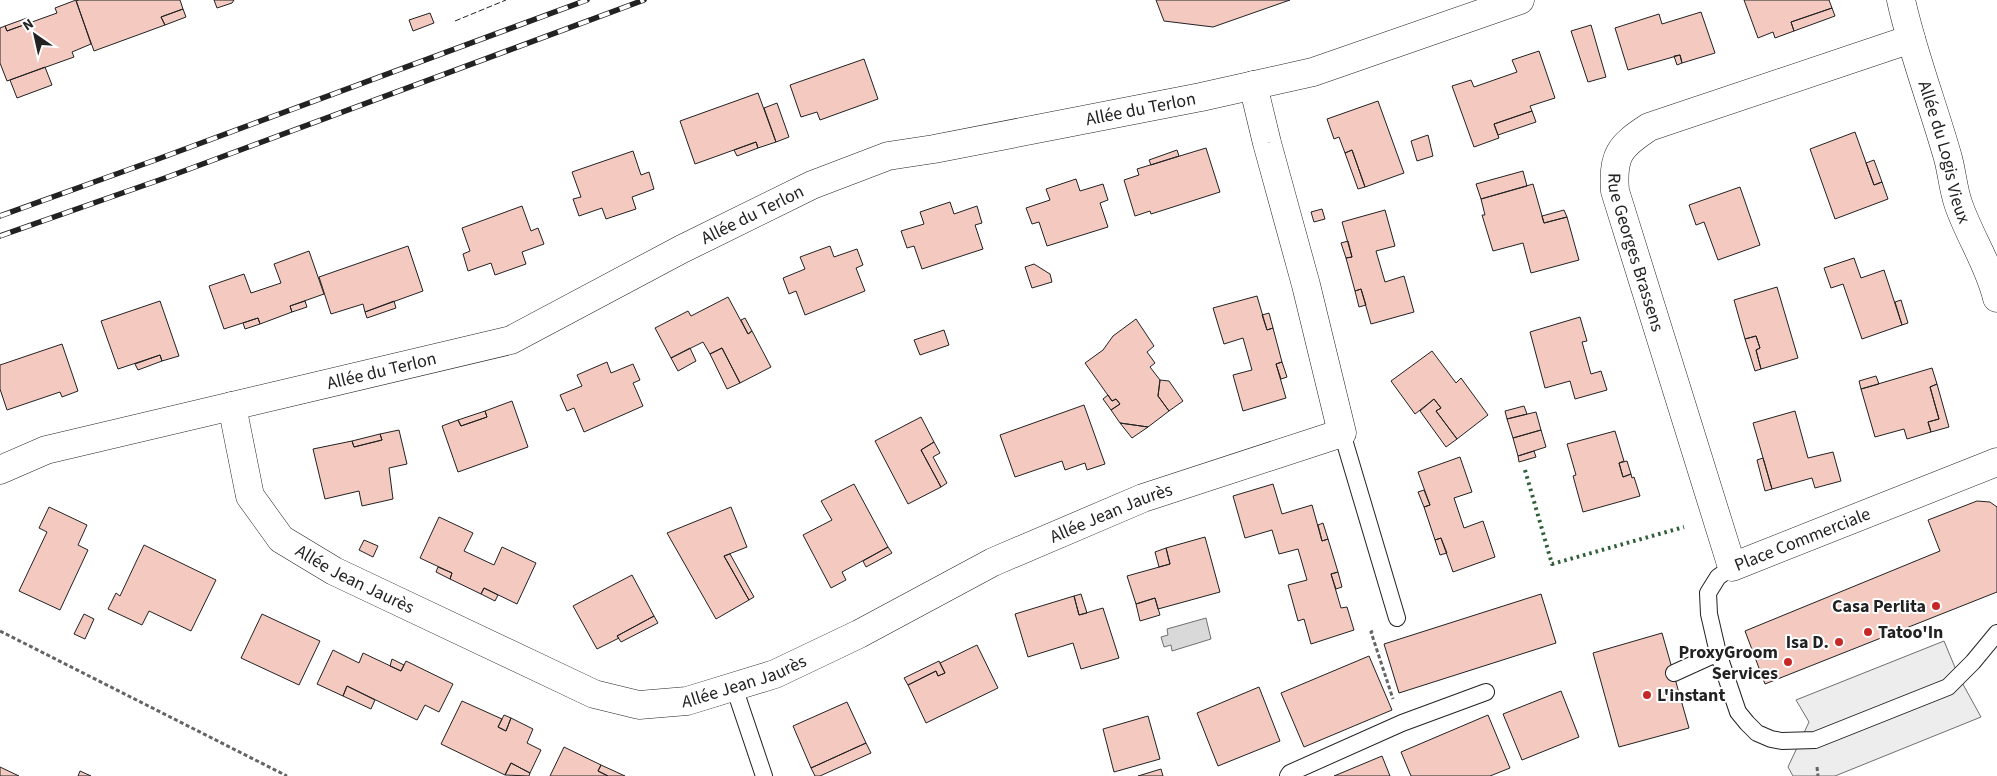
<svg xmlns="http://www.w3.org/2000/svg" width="1997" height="776" viewBox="0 0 1997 776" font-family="'Source Sans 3',sans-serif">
	<rect width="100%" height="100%" fill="#fff"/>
	<path fill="#ededed" stroke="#6f6f6f" d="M1944 641 1959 677 1981 717 1835 776H1793L1788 767 1809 722 1796 700Z"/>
	<path fill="#d9d9d9" stroke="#6f6f6f" d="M1206 618 1211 639 1172 651 1171 645 1164 647 1161 637 1168 635 1167 629Z"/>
	<path fill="#f3c9c0" stroke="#222" d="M76 0 91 44 72 52 74 57 7 81 0 63V28L5 26 7 31 57 13 55 8Z
		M79 0H180L183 9 161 17 165 25 94 51 76 1Z
		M214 0H234L232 3 217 8Z
		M1156 0H1290L1213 27 1164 21Z
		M1744 0H1829L1832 8 1791 22 1794 31 1775 38 1773 32 1758 38Z
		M1832 8 1835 16 1794 31 1791 22Z
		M183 9 186 17 165 25 161 17Z
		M1701 12 1715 53 1682 63 1680 55 1628 70 1615 28 1659 14 1662 24Z
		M430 13 434 23 413 31 409 20Z
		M27 18 29 23 7 31 5 26Z
		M1591 25 1606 77 1588 82 1571 31Z
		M1539 51 1555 98 1530 106 1532 111 1494 124 1499 138 1474 147 1452 86 1471 80 1474 87 1517 72 1512 60Z
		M1680 55 1682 63 1677 65 1674 56Z
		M864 59 878 99 820 120 817 112 801 117 790 85Z
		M45 67 52 85 17 98 10 80Z
		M758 93 776 142 758 148 756 142 695 164 680 121Z
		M1378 101 1404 173 1365 187 1352 150 1345 153 1339 137 1334 139 1327 119Z
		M777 103 789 137 776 142 764 108Z
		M1532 111 1536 122 1498 135 1494 124Z
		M1855 132 1874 185 1882 182 1888 199 1835 219 1810 149Z
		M1428 135 1433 156 1417 161 1411 141Z
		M756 142 758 148 737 156 734 150Z
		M1206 148 1220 192 1151 214 1150 211 1135 216 1124 180 1139 175 1137 169Z
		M1177 150 1179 156 1151 165 1149 160Z
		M1352 150 1365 187 1358 189 1345 153Z
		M633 151 641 175 649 172 654 189 632 197 636 209 606 219 602 208 579 216 573 199 581 197 572 172Z
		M1874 160 1882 182 1874 185 1866 163Z
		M1523 171 1527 186 1481 199 1476 184Z
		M1076 179 1080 191 1103 184 1108 200 1100 203 1108 227 1047 246 1039 222 1032 224 1026 208 1050 200 1046 189Z
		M1533 184 1544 223 1567 217 1579 260 1531 273 1523 243 1493 251 1482 215H1485L1481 199Z
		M1740 187 1760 245 1718 260 1704 222 1696 225 1689 205Z
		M950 202 954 214 977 206 982 223 975 225 983 249 922 269 914 246 907 248 901 231 924 224 920 212Z
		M522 206 531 231 538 228 544 244 522 252 526 264 495 275 491 263 468 271 463 254 470 251 462 228Z
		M1322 209 1325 219 1314 222 1311 212Z
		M1385 210 1395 246 1376 251 1385 282 1404 276 1414 312 1371 324 1361 289 1355 291 1346 258 1352 257 1342 222Z
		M1564 210 1567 217 1544 223 1542 216Z
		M1348 241 1352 257 1346 258 1341 243Z
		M408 246 423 291 365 312 363 304 331 314 319 277Z
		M830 246 834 257 857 249 863 265 856 268 865 291 805 315 796 291 789 294 783 278 805 269 800 257Z
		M309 251 324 294 290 306 292 312 260 324 258 318 224 329 209 286 244 274 251 293 281 283 274 264Z
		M1854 258 1861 278 1884 270 1902 325 1862 339 1843 284 1831 288 1824 268Z
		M1034 264 1050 274 1052 282 1032 288 1025 267Z
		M1777 287 1798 358 1761 369 1756 350 1760 348 1756 336 1745 339 1734 300Z
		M1361 289 1366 305 1359 307 1355 291Z
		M1257 296 1267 330 1273 328 1282 362 1276 364 1286 398 1243 411 1233 375 1252 370 1243 338 1224 344 1213 308Z
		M728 297 748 334 752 331 771 367 740 383 722 348 710 354 703 342 671 358 655 328 688 311 691 316Z
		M1901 300 1908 323 1902 325 1895 302Z
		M160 301 179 356 162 361 160 355 118 369 101 321Z
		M305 301 307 307 292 312 290 306Z
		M394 301 396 308 367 318 365 312Z
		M1269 313 1273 328 1267 330 1262 315Z
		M1580 317 1587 341 1582 342 1591 374 1601 371 1607 390 1575 399 1570 381 1545 388 1530 332Z
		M258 318 260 324 245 329 243 323Z
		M745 318 752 331 748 334 741 320Z
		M1136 319 1154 346 1147 352 1155 363 1150 367 1160 380 1158 396 1169 411 1148 427 1120 423 1111 410 1120 404 1116 399 1112 401 1085 363 1103 350 1113 336Z
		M944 330 949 345 920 355 914 340Z
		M1756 336 1760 348 1756 350 1761 369 1755 371 1745 339Z
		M62 344 78 391 62 397 60 392 7 410 0 389V365Z
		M690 348 696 361 678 371 671 358Z
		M722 348 740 383 727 389 710 354Z
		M1432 351 1456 383 1461 378 1488 415 1457 439 1436 411 1441 408 1434 399 1415 414 1391 381Z
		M160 355 162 361 138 370 135 364Z
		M607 362 611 373 633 364 640 380 633 383 643 406 584 432 574 408 567 411 560 395 582 386 577 375Z
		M1282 362 1287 377 1281 379 1276 364Z
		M1932 368 1937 384 1930 387 1939 419 1928 422 1931 432 1907 439 1904 429 1875 437 1861 389Z
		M1876 376 1879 384 1861 389 1859 381Z
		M1160 380 1169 381 1183 401 1169 411 1158 396Z
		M1937 384 1949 427 1931 432 1928 422 1939 419 1930 387Z
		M1108 395 1112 401 1116 399 1120 404 1111 410 1103 399Z
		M1434 399 1441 408 1436 411 1457 439 1446 447 1420 411Z
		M512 401 528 447 458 472 442 426 458 420 461 426 487 417 485 411Z
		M1084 405 1105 464 1087 470 1085 463 1065 470 1062 461 1015 477 1000 435Z
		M1524 406 1527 414 1507 419 1505 411Z
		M485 411 487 417 461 426 458 420Z
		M1795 411 1808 458 1833 452 1841 481 1815 488 1812 478 1772 489 1753 423Z
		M1536 412 1541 430 1513 438 1507 419Z
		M921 417 934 442 921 450 941 487 908 504 875 441Z
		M1120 423 1148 427 1132 438Z
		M399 430 407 464 389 468 393 499 362 506 359 491 325 499 313 449 352 441 354 447 382 440 380 434Z
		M1541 430 1546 447 1518 456 1513 438Z
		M1615 431 1624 461 1619 463 1623 477 1631 474 1632 478 1634 477 1640 496 1583 512 1573 476 1576 475 1567 444Z
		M380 434 382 440 354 447 352 441Z
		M934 442 940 453 933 457 947 483 941 487 921 450Z
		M1534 451 1536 457 1519 462 1518 456Z
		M1460 457 1472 492 1454 498 1464 528 1483 521 1495 557 1453 572 1441 538 1435 540 1424 507 1430 505 1418 472Z
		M1763 458 1772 489 1765 491 1757 460Z
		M1627 461 1631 474 1623 477 1619 463Z
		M854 484 888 547 842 572 846 580 831 588 803 535 832 520 821 501Z
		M1273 484 1282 514 1312 505 1322 541 1328 539 1338 572 1331 574 1341 608 1347 607 1354 630 1311 644 1304 619 1298 621 1288 585 1307 580 1298 549 1279 554 1272 530 1245 538 1233 496Z
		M1424 490 1430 505 1424 507 1418 492Z
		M1977 501 1990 502 1997 507V592L1765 684 1745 631 1940 551 1928 520Z
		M49 507 87 525 78 545 88 550 60 610 19 591 47 532 39 528Z
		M731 507 747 547 724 556 749 600 716 619 667 533Z
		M439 517 473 533 464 551 494 565 502 547 536 563 517 604 484 588 481 594 450 579 452 573 420 558Z
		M1323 523 1328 539 1322 541 1318 525Z
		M1205 537 1220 592 1158 609 1155 598 1136 604 1127 576 1170 564 1166 548Z
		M1441 538 1447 553 1440 555 1435 540Z
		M364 540 378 546 373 557 359 550Z
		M144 545 216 580 191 631 149 611 142 625 108 609 116 593 120 596Z
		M888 547 892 553 866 567 863 561Z
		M1166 548 1170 564 1159 567 1155 552Z
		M730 554 754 597 749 600 724 556Z
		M438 567 452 573 450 579 436 572Z
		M1338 572 1342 587 1336 589 1331 574Z
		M632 575 654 616 617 636 619 638 597 649 573 606Z
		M484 588 498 595 495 601 481 594Z
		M1081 594 1087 613 1079 615 1074 596Z
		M1541 594 1556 643 1399 693 1384 644Z
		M1074 596 1079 615 1103 608 1119 658 1081 669 1073 643 1028 657 1015 614Z
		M1155 598 1160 615 1140 621 1136 604Z
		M84 614 94 619 85 639 74 634Z
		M262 614 320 641 299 685 241 658Z
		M654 616 658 623 621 642 617 636Z
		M1662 633 1689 728 1619 747 1593 653Z
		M977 645 998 688 926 723 908 685 936 671 938 676 945 673 940 663Z
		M333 650 359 663 363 653 401 671 406 661 453 684 439 712 425 705 417 720 347 686 343 696 317 684Z
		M1369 656 1392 710 1304 747 1281 693Z
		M392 659 404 665 401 671 390 666Z
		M939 661 945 673 938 676 936 671 908 685 904 678Z
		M347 686 375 700 371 709 343 696Z
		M1259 687 1280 741 1218 766 1197 713Z
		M1561 691 1579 737 1522 760 1503 714Z
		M462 701 502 719 498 727 506 731 511 718 533 729 527 743 541 750 530 773 511 763 505 775 441 744Z
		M847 702 866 743 811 768 793 726Z
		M504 715 511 718 506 731 498 727Z
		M1488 715 1510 768 1490 776H1411L1401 752Z
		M1148 716 1160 759 1114 772 1103 729Z
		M866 743 871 753 820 776H815L811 768Z
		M564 747 601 765 598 771 608 776H550Z
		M1382 756 1390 776H1334Z
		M511 763 530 773 529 776 505 775Z
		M601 765 625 776H608L598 771Z
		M0 767 19 776H0Z
		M1161 769 1163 776H1138Z
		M80 771 91 776H78Z"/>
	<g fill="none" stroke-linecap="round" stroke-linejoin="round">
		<g stroke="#222" stroke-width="18">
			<path id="service" d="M1342 433 1397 618
				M1732 567 1718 577 1708 593 1709 614 1718 653 1738 712 1747 723 1757 733 1771 739 1782 741 1815 740 1948 687 1973 662 1997 633
				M1674 673 1718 653
				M734 687 764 776
				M1288 776 1290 773 1402 723 1486 692"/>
		</g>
		<g stroke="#222" stroke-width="29">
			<g id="minor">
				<path id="s1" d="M1901 0C1913 54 1933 105 1948 158 1952 173 1953 188 1958 203 1969 236 1989 264 1997 298"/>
				<path id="s2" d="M1911 39 1649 127C1620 146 1612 155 1615 191L1732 567 1997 462"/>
				<path id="s3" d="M232 406 250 496 281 539 334 571 594 694 639 705 687 701 775 674 859 634 993 562 1143 498 1342 433 1306 285 1267 143 1253 85"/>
				<path id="s4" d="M0 470 46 450 511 340 682 249 812 185 888 156 934 149 1201 97 1313 72 1520 0"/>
			</g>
		</g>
		<path stroke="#646464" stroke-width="3" stroke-dasharray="4 2.5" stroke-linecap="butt" d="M0 631 287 776
			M1373 631 1371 632 1393 699
			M1817 767 1818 776"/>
		<use href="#service" stroke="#fff" stroke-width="16"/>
		<use href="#minor" stroke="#fff" stroke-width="28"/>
		<g stroke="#222" stroke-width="5.5">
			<path id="rail" d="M0 216 158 159 587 0
				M0 236 165 178 644 0"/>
		</g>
		<use href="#rail" stroke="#fff" stroke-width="4" stroke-dasharray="11" stroke-linecap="butt"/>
		<path stroke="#2f5e38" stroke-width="4" stroke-dasharray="2.5 4" stroke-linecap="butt" d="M1525 470 1552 564 1684 527"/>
		<path stroke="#222" stroke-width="1" stroke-dasharray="6 2.5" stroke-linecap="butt" d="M455 21 506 0"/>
	</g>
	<g fill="#c62828" stroke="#fff" stroke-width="2">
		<circle cx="1936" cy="606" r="5"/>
		<circle cx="1868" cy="632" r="5"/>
		<circle cx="1839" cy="642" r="5"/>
		<circle cx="1788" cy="662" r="5"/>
		<circle cx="1647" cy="695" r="5"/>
	</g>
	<g text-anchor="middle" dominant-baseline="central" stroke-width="4" stroke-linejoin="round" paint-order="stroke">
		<g font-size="18" fill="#222" stroke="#fff">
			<text stroke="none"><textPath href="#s4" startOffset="1205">Allée du Terlon</textPath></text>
			<text stroke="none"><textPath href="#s1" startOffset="158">Allée du Logis Vieux</textPath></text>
			<text stroke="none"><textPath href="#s4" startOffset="800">Allée du Terlon</textPath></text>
			<text stroke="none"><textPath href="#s2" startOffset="419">Rue Georges Brassens</textPath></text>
			<text stroke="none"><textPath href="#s4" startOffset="395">Allée du Terlon</textPath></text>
			<text stroke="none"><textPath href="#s3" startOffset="1054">Allée Jean Jaurès</textPath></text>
			<text stroke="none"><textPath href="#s2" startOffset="824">Place Commerciale</textPath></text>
			<text stroke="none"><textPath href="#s3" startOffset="229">Allée Jean Jaurès</textPath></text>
			<text stroke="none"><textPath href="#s3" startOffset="649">Allée Jean Jaurès</textPath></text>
		</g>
		<g font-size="18" font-weight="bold" fill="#222" stroke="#fff" text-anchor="end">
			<text x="1926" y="606">Casa Perlita</text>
			<text x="1878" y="632" text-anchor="start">Tatoo'In</text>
			<text x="1829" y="642">Isa D.</text>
			<text x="1778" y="652">ProxyGroom<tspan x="1778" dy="21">Services</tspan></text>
			<text x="1657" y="695" text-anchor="start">L'instant</text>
		</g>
	</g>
	<g transform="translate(35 35) rotate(326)" stroke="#ffffff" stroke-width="4" paint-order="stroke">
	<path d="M0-4L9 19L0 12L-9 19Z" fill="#222222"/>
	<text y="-8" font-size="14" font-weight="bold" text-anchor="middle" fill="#222222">N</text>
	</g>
</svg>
